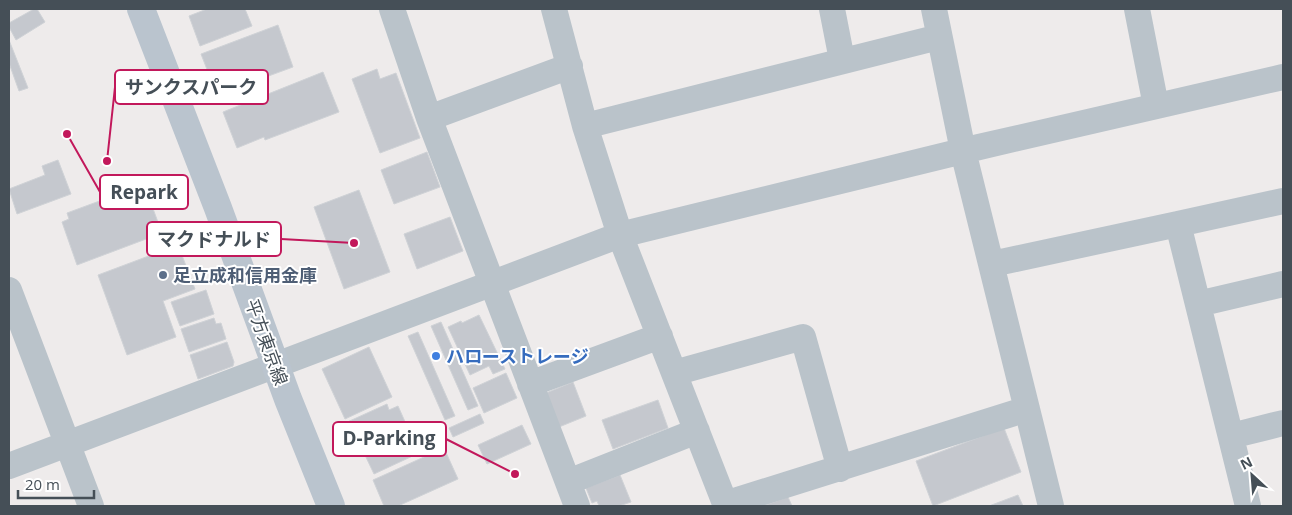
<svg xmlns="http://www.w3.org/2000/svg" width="1292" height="515" font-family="'Open Sans','Noto Sans JP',sans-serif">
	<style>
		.building { fill: #c5c8ce; stroke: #cfd2d6 }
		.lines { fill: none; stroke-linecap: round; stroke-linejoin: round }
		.street { stroke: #bac3ca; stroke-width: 26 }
		.secondary { stroke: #bac4ce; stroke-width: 28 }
		.service-dot { fill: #5c6f8a; stroke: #fff; stroke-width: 2 }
		.shop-dot { fill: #3f7fe0; stroke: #fff; stroke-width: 2 }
		.labels { text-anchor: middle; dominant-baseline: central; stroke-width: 4; stroke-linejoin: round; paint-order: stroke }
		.service-label { font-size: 18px; font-weight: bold; fill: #4e5e75; stroke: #fff; text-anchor: start }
		.street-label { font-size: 18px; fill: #454f57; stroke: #fff }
		.shop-label { font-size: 18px; font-weight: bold; fill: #366cbe; stroke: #fff; text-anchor: start }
		.leader { fill: none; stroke: #c2185b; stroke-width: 2 }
		.callout-dot { fill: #c2185b; stroke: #fff; stroke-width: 2 }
		.callout { fill: #fff; stroke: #c2185b; stroke-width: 2 }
		.callout-label { font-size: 19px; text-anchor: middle; font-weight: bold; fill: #454f57 }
	</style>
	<rect width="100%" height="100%" fill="#eeebeb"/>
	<path class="building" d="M34,9H37L45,22L16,40L9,27V23Z
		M207,9H245L252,26L200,46L189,16Z
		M278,25L293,67L217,95L201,54Z
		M9,40L28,88L19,91L9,63Z
		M377,69L380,79L396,73L420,138L380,153L352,79Z
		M323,72L339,112L265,140L264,137L237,148L223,112Z
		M427,152L440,187L394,204L381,170Z
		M58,160L71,194L17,214L9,189L45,175L42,166Z
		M151,182L159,203L152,206L162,233L77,265L62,222L69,219L67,213Z
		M359,190L390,272L344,289L314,207Z
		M450,217L463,251L417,269L404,234Z
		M178,245L195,289L163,301L176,337L127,355L98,275Z
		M206,290L214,314L180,326L171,302Z
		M479,315L505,369L493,374L489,366L470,375L448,327L461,321L462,323Z
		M214,318L216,324L221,323L226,339L189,352L181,329Z
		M441,322L478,406L468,410L431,326Z
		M418,332L455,416L445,420L408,336Z
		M227,342L234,362L233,366L198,379L190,355Z
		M369,347L392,397L345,419L322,369Z
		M506,373L517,398L484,413L473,388Z
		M573,382L586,416L559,427L546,393Z
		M658,400L668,428L613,449L602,420Z
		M387,404L389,410L398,406L419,453L374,474L364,453L357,456L343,424Z
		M480,414L484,423L453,437L449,428Z
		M522,425L531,444L487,464L478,445Z
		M1004,428L1021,472L933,506L916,461Z
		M444,448L458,479L398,506H384L373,480Z
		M620,475L631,502L619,506H599L597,501L592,503L586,488Z
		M1018,495L1023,506H989Z
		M788,497L792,506H763Z"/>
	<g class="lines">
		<path class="street" d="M392,9L429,118L577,506
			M554,9L585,126L620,235L726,506
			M832,9L842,60
			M934,9L963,151L1051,506
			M1137,9L1156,106
			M429,118L570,66
			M585,126L939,37
			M1178,224L1283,201
			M992,264L1178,224L1248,506
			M9,290L91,506
			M1198,304L1283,284
			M674,373L803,337L840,469
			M530,384L660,336
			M1231,436L1283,423
			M9,466L620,235L979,147L1283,77
			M568,482L697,431
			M725,504L1027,409"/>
		<path class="secondary" d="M141,9L218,208L288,399L331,506"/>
	</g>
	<circle class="service-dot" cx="163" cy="275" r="5"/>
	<circle class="shop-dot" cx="436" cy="356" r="5"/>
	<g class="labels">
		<g class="service-label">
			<text x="173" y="275">足立成和信用金庫</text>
		</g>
		<g class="street-label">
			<text transform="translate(267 342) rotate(70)">平方東京線</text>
		</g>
		<g class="shop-label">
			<text x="446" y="356">ハローストレージ</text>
		</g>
	</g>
	<path class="leader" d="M107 161L115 87M67 134L100 192M354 243L281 239M515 474L446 439"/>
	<g class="callout-dot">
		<circle cx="107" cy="161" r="5"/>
		<circle cx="67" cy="134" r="5"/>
		<circle cx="354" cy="243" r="5"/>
		<circle cx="515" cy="474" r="5"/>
	</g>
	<g class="callout">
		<rect x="115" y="70" width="153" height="34" rx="5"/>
		<rect x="100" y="175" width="88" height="34" rx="5"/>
		<rect x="147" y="222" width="134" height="34" rx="5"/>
		<rect x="333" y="422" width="113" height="34" rx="5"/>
	</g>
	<g class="callout-label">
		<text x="191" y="94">サンクスパーク</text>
		<text x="144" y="199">Repark</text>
		<text x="214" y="246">マクドナルド</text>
		<text x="389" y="445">D-Parking</text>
	</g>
	<rect width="1292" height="515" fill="none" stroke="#454f57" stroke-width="20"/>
	<g transform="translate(1252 475) rotate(334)" stroke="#ffffff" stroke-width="4" paint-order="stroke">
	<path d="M0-4L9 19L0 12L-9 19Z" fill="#454f57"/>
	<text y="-8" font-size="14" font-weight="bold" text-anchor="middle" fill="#454f57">N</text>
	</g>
	<path d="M18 490v8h76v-8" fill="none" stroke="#454f57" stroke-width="2.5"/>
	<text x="25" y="490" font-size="15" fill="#454f57" stroke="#ffffff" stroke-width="4" paint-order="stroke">20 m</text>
</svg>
